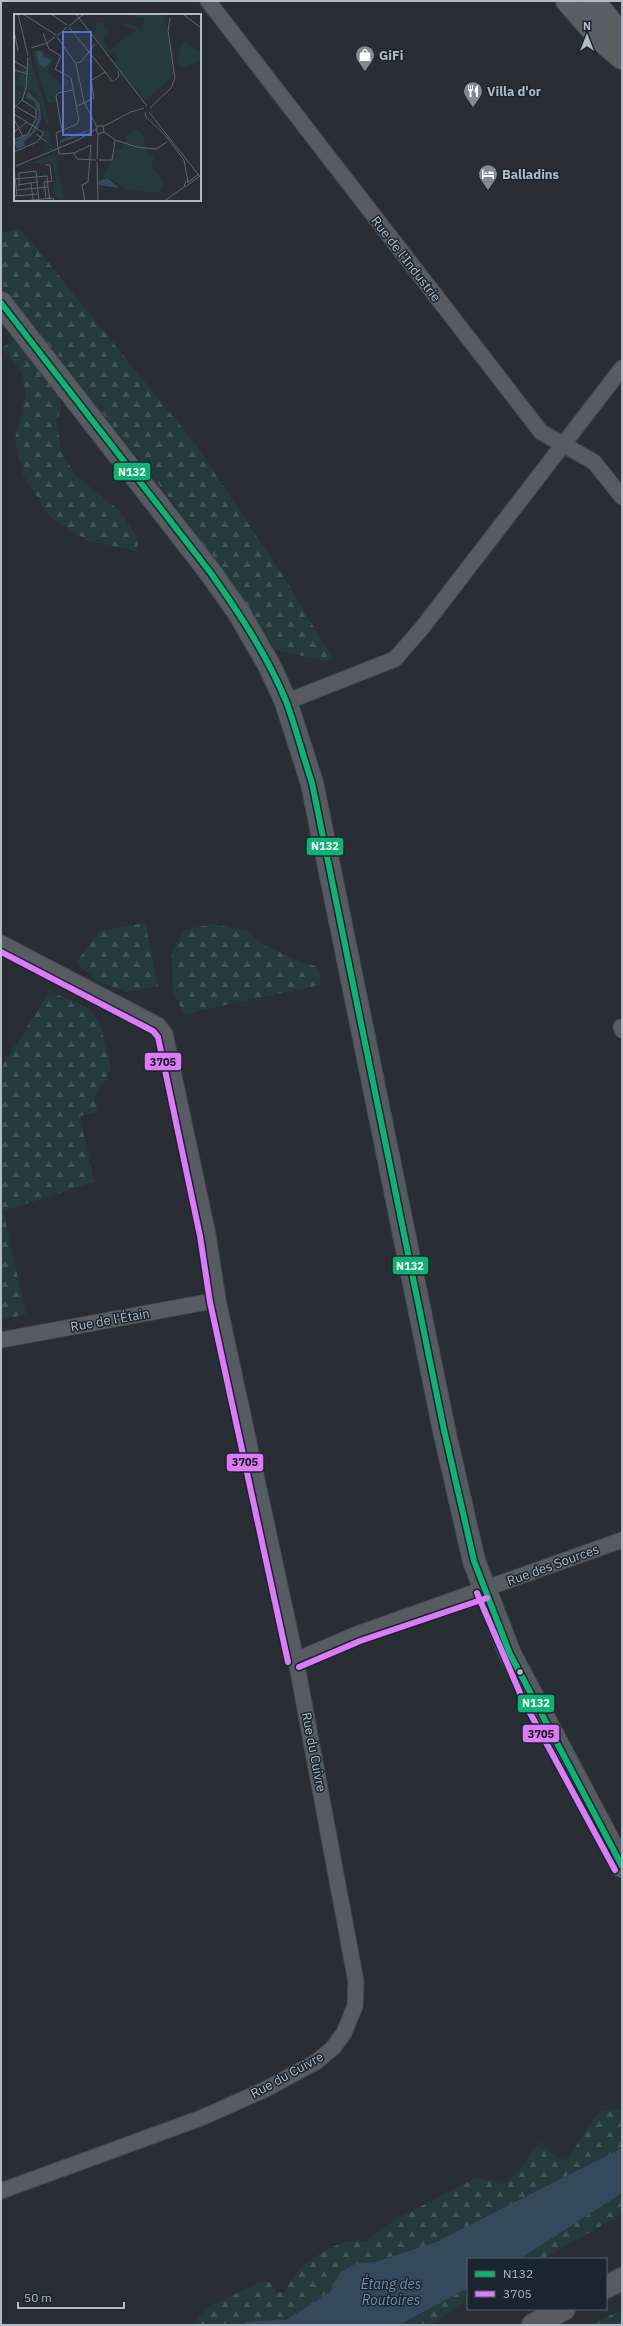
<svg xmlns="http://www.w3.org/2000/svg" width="623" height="2326" font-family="'IBM Plex Sans',sans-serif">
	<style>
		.forest { fill: url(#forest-firs) }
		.water { fill: #35495d }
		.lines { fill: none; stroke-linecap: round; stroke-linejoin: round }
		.street-casing { stroke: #464a4f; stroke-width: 17 }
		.secondary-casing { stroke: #464a4f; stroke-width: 24 }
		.primary-casing { stroke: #454b51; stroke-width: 24 }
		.street { stroke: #575c63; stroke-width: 15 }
		.secondary { stroke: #565b61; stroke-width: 22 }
		.primary { stroke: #5a5f64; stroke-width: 22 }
		.bus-1-casing { stroke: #1b252f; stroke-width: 9 }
		.bus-2-casing { stroke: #1b252f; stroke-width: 9 }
		.bus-1 { stroke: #0db370; stroke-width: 6 }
		.bus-2 { stroke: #dc7af9; stroke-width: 6 }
		.bus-dot { fill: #b1bbc6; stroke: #1b252f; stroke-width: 1.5 }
		.labels { text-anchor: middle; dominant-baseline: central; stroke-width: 3; stroke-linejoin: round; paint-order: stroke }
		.poi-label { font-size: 13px; font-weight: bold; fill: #b1bbc6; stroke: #1b252f; text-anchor: start }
		.street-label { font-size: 13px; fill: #b1bbc6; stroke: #1b252f }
		.water-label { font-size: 14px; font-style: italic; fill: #728faa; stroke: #1b252f }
		.inset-road { fill: none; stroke: #5f666e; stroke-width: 1 }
		.view { fill: #5174d2; fill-opacity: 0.15; stroke: #5174d2; stroke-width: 2 }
		.inset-edge { fill: none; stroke: #b1bbc6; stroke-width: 2 }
		.line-badge { stroke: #1b252f; stroke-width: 1.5 }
		.badge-label { font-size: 11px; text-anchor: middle; font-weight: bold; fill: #fff }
		.pale-badge-label { font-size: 11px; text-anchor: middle; font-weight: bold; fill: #111 }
	</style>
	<defs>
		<pattern id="forest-firs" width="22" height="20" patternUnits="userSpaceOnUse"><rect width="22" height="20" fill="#253a3b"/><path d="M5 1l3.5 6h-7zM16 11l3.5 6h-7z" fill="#425556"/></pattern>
	</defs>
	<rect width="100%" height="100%" fill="#282e34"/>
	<path class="forest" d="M21,229L196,445L283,576L333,659L325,661L276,650L178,509L1,284V233Z
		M18,337L60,393L61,406L57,422L61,452L76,476L119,510L136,536L138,544L136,551L87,540L50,517L23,475L15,439L26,393L21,371L2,348Z
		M145,923L158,986L126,992L98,981L76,963L99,931Z
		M212,924L247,931L264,945L301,962L316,966L321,976L319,985L184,1014L173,992L172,949L185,930Z
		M50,991L90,1009L101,1027L111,1068L104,1084L94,1098L100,1111L80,1116L94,1182L3,1211L26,1314L1,1320V1068Z
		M612,2109L622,2110V2148L436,2242L375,2262L356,2263L340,2272L330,2292L286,2320L258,2321L233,2325H194L197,2319L210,2306L260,2282H269L277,2292H285L291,2280L304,2264L326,2250L345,2241H365L396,2219L476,2178L506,2183L524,2165L532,2149L542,2142C549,2151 555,2160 568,2160L589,2124L601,2111Z
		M622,2193V2212L605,2224L546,2257L541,2259H520Z
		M468,2288V2303L462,2302C434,2326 436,2325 399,2325Z
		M622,2310V2325H589Z"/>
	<path class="water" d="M622,2148V2193L520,2259H468V2288L399,2325H233L258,2321L286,2320L330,2292L340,2272L356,2263L375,2262L436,2242Z"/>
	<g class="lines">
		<defs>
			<path id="street" d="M208,1L541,432L594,462L622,497
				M286,702L395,659L422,628L622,368
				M1,943L158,1025L165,1034L208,1235L218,1300L296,1660L356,1982L355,2006L344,2033L333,2048L316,2062L264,2090L201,2118L1,2191
				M621,1027L622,1030
				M1,1340L218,1300
				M296,1660L357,1634L622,1540"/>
			<path id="secondary" d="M1,303L210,572L239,613L269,665L286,702L312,783L444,1430L474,1561L510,1654L622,1866
				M606,2287L622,2279
				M533,2325L564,2309"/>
			<path id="primary" d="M567,1L602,41L622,58
				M594,1L622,36"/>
		</defs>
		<use href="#street" class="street-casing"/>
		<use href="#secondary" class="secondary-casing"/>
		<use href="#primary" class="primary-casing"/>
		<use href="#street" class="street"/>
		<use href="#secondary" class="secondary"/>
		<use href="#primary" class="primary"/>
		<defs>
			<path id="bus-1" d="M1,303L210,572C239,613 267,655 286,701C296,728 303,756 312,783L444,1430L474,1561L510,1654L622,1866"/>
			<path id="bus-2" d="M1,952L153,1031L158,1037L200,1236L210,1302L288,1662
				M477,1593L523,1700L615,1870
				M299,1667L360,1641L487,1598"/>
		</defs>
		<use href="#bus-1" class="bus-1-casing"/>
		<use href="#bus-2" class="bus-2-casing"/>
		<use href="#bus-1" class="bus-1"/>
		<use href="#bus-2" class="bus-2"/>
	</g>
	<defs>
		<symbol id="shop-pin" viewBox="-11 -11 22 30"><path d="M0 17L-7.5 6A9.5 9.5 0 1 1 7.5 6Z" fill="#818a93" stroke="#1b252f"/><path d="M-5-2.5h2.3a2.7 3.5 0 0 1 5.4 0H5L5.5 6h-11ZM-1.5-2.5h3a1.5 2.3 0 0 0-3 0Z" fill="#fff"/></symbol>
		<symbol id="restaurant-pin" viewBox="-11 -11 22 30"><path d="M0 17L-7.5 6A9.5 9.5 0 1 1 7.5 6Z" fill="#818a93" stroke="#1b252f"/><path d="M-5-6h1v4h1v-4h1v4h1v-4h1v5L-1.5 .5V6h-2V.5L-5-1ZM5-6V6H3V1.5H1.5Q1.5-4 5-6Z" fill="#fff"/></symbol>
		<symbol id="hotel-pin" viewBox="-11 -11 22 30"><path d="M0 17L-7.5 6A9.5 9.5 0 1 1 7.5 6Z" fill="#818a93" stroke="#1b252f"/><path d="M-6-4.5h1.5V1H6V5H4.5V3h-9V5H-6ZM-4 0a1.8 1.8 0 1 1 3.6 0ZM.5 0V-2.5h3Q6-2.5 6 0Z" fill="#fff"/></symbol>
	</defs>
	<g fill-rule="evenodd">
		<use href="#shop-pin" x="354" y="44" width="22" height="30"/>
		<use href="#restaurant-pin" x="462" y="80" width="22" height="30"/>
		<use href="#hotel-pin" x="477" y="163" width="22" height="30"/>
	</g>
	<circle class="bus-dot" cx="520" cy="1672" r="3.5"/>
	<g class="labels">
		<g class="poi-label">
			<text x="379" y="55">GiFi</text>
			<text x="487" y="91">Villa d'or</text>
			<text x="502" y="174">Balladins</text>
		</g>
		<g class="street-label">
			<text transform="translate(406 259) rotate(52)">Rue de l'Industrie</text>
			<text transform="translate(110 1320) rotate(-10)">Rue de l'Étain</text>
			<text transform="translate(553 1565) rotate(-20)">Rue des Sources</text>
			<text transform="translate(314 1752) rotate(79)">Rue du Cuivre</text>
			<text transform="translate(287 2075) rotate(-29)">Rue du Cuivre</text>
		</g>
		<g class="water-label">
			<text x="391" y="2284">Étang des<tspan x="391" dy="16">Routoires</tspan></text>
		</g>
	</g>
	<g transform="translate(14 14)">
		<rect width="187" height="187" fill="#282e34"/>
		<path d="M131,19L143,22L135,35L127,33Z" fill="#253a3b"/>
		<path d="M121,0H150L161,60L131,87L100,48L103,45L100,38L102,37L94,40L77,19L81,21L79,11L81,8L94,9L90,11V15L83,9L80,15L88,21L94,37L122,16L110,11V8L128,15L130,4H121ZM131,19L143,22L135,35L127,33ZM168,27L187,39V46L170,54L162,49ZM29,35L31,40L44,47L39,46L33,58L40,62L47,72L52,62L54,66V71L50,72L51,77L43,79L42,87L34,89L18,37ZM22,37L36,45L33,53L25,48ZM16,42L31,92L35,111L33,112L23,79L13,75L9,80L7,78L10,74L0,72V66L3,67L7,59L14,61L8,57L9,53H12ZM34,114L39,135L18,143L37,134L36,130L31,133L28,131L31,132L35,129L30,120L32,119L28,117H33ZM122,116L128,119L134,138L140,144L137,152L150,167L146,179L111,175L94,163L89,164L98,146L100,135H108L114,120ZM41,140L50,183L49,186L46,184L47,187L38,179L42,160L37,148L14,150Z" fill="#253a3b" fill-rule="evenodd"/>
		<path d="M83,8L95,16L94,23H89L82,18L81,10ZM0,75L10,79L0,93Z" fill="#253a3b"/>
		<path d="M22,37L28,38L30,43L38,46L31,54L25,50ZM14,77L26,90L27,105L21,118L10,128L11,132L3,135L0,128L18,118L25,101L20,87L12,83ZM79,114L66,122L45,129L47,126ZM93,164L104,173V174L84,171L85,167Z" fill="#35495d"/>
		<path class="inset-road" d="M4,0L14,42M9,0L42,21M37,0L53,11M62,0L133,92M169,0L187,14M55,12L70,0M55,13L99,68M29,19L35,35L47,42L41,55L57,64L65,106L63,110L42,119L45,140L60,139L77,131L74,168L68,171L71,187M1,21L4,37M43,22L53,13M43,23L62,50L70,88L83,113M17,34L33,29L41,23M0,47L14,55M62,49L67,48L81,30M0,56L14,60M78,66L91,58M100,67L105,62L104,57M63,92L80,84L77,64M3,93L22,104M0,94L8,86L12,75L14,43M136,94L157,74L161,64L154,17L156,4M131,98L132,103L152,122L170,146L174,168M135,98L187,164M0,100L30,119M0,105L9,123M89,112L90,118L84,120L82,116L84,112H90L117,98L130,94M48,116L42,82L44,79L59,76M0,118L13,108M90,118L101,126L123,133L142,135L153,128M22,120L33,128M0,126L14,120L22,105V95L8,86M0,138L23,128L30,119M60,139L63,145L82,146M83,145L84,120M85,146H98L101,127M83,148L84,187M31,151H36L37,161M2,152L64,126L82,115M0,154L3,182M0,165L33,162L34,173M17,169L19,186M173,169L185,160M4,171L23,168M5,173V159L22,157L25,187M171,173L186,162M3,176L34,173L36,187M0,182L25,180M32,184L30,168L38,167L37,161M9,187L39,184L40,187M150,187L170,173L172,167"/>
		<path class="view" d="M49,18H77V121H49Z"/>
		<rect width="187" height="187" class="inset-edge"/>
	</g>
	<g class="line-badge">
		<rect x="113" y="462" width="38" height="19" rx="4" fill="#0db370"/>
		<rect x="306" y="837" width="38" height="19" rx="4" fill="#0db370"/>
		<rect x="144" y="1052" width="38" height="19" rx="4" fill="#dc7af9"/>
		<rect x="392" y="1256" width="37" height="19" rx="4" fill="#0db370"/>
		<rect x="226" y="1453" width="38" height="19" rx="4" fill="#dc7af9"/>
		<rect x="517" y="1694" width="38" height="19" rx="4" fill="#0db370"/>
		<rect x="522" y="1724" width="38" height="19" rx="4" fill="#dc7af9"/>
	</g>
	<g class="badge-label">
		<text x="132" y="476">N132</text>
		<text x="325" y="850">N132</text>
		<text x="410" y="1270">N132</text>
		<text x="536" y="1707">N132</text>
	</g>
	<g class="pale-badge-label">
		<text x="163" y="1066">3705</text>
		<text x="245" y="1466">3705</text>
		<text x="541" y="1738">3705</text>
	</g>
	<rect width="623" height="2326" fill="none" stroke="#b1bbc6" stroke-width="4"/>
	<rect x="467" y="2258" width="140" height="52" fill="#1b252f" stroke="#57616b"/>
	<rect x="475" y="2271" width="20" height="6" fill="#0db370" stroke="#57616b"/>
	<text x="503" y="2278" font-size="12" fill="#b1bbc6">N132</text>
	<rect x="475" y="2291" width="20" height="6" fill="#dc7af9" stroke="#57616b"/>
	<text x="503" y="2298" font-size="12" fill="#b1bbc6">3705</text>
	<g transform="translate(587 36)" stroke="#1b252f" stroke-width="3" paint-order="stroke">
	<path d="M0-3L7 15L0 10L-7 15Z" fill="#b1bbc6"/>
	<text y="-6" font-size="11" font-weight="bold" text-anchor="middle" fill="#b1bbc6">N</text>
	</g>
	<path d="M18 2302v6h106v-6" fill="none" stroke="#b1bbc6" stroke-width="2"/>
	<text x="24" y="2302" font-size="12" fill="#b1bbc6" stroke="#1b252f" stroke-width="3" paint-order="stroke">50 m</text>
</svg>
